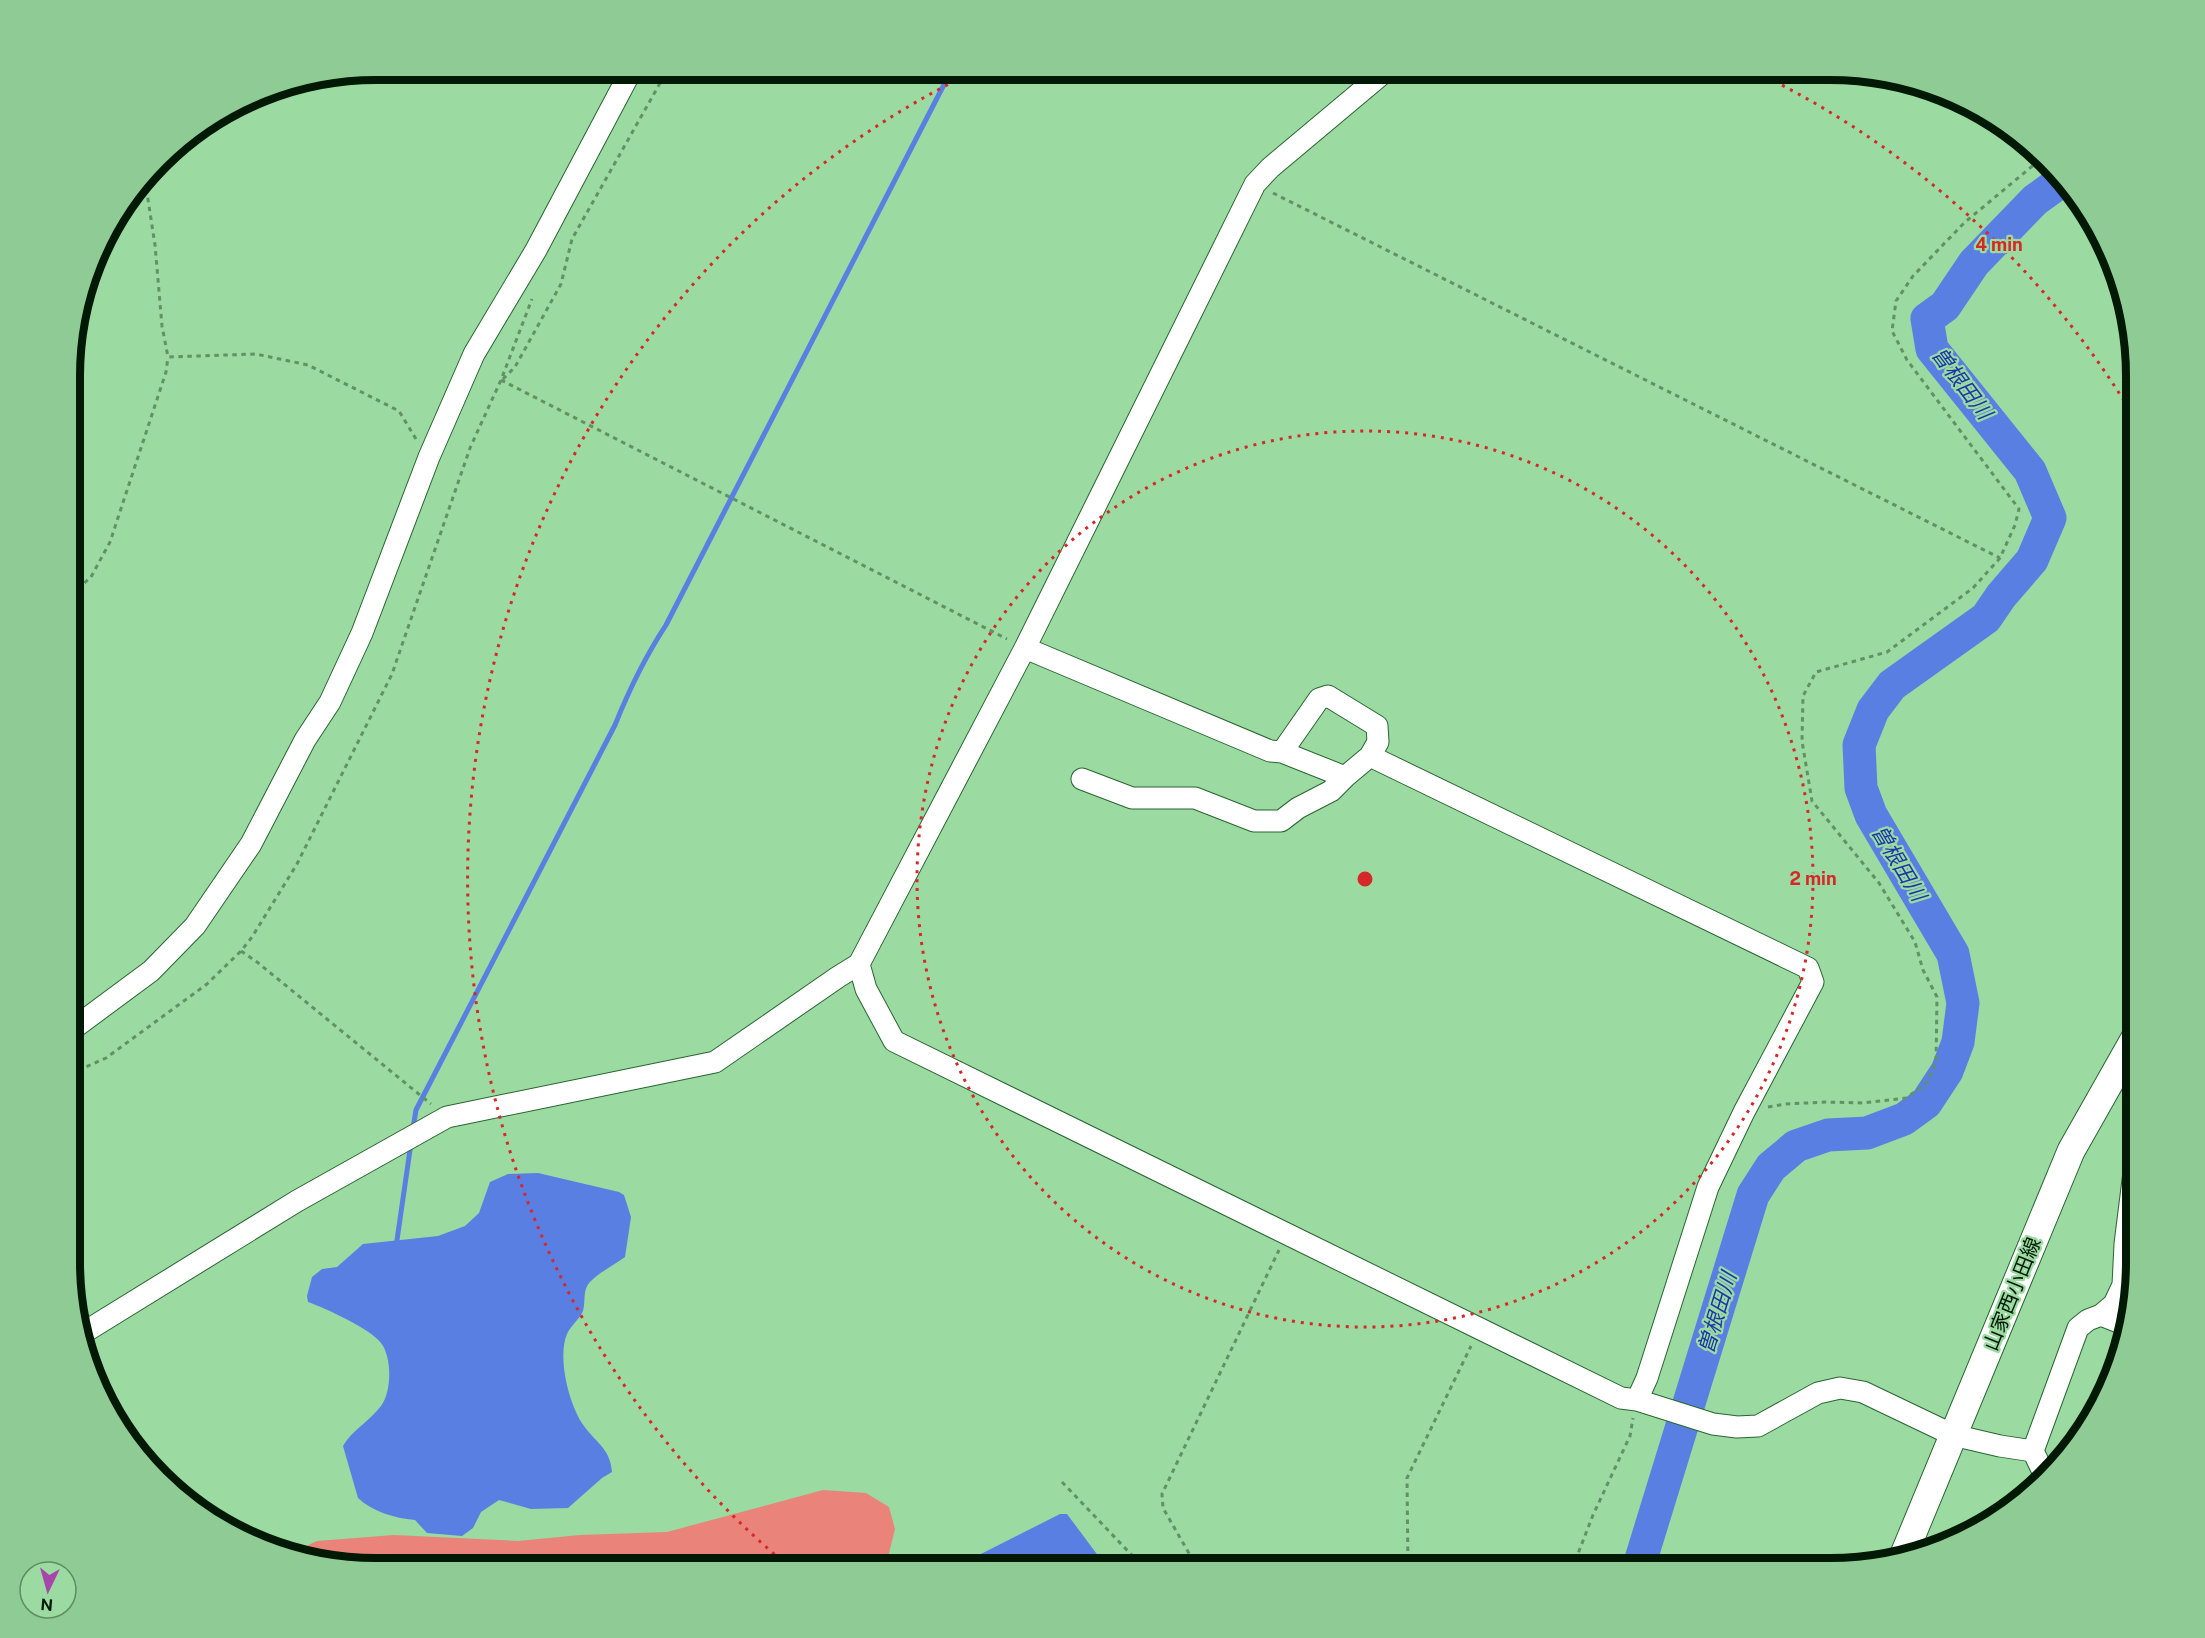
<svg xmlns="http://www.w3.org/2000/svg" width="2205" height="1638" font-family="'Public Sans','Noto Sans JP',sans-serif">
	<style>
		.green { fill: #ea8379 }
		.water { fill: #5a7fe3 }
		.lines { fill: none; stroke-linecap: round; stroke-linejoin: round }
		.stream { stroke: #5a7fe3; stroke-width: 5 }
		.river { stroke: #5a7fe3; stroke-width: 33 }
		.minor-casing { stroke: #296532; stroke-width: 23 }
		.major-casing { stroke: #296532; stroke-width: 29 }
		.path { stroke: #619165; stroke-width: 3; stroke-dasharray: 4.5 4.5; stroke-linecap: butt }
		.minor { stroke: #fff; stroke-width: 21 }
		.major { stroke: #fff; stroke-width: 27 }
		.ring { fill: none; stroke: #d62828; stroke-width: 3; stroke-dasharray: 3 6 }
		.labels { text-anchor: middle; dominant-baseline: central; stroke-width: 4.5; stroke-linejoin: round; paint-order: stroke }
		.street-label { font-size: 20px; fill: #021905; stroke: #9bdaa0 }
		.water-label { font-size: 21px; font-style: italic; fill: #1b36aa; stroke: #9bdaa0 }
		.rim { fill: none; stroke: #021905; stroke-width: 8 }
		.centre { fill: #d62828; stroke: #9bdaa0; stroke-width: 3 }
		.ring-label { font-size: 18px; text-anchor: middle; font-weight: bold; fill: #d62828; stroke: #9bdaa0; stroke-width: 4.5; stroke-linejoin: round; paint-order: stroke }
	</style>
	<rect width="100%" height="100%" fill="#9bdaa0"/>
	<path class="green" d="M823,1490L866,1493L889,1507L895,1529L888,1557L856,1569L356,1568L291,1553L317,1541L394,1535L518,1541L580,1535L667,1532Z"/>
	<path class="water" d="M538,1173L619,1192L624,1195L631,1217L625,1257C614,1265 600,1272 591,1281C582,1289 586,1301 583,1311C579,1320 571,1325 567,1334C557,1357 569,1406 584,1426C597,1444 610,1448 612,1472L602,1478L568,1508L531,1509L499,1500L481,1512L473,1528L462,1536L427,1533L415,1520C394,1518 373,1512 358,1498L343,1446C352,1430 370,1421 381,1406C392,1391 392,1357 381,1343C371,1329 325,1308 308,1302L307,1296L312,1277L322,1269L337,1267L363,1244L438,1236L465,1226L479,1213L490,1182L508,1174Z
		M1060,1514H1067L1108,1569H951Z"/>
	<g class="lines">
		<path class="stream" d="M413,1128L416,1110L615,725C629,690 645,657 666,625L952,69
			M396,1247L411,1143"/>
		<path class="river" d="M1638,1569L1753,1195L1771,1167L1796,1146L1828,1135L1867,1133L1904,1119L1926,1103L1947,1071L1958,1042L1963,1003L1953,954L1871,815L1861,788L1859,745L1873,710L1892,685L1986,618L2001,596L2032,560L2050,518L2030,471L1932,349L1927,319L1945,306L1974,263L2035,200L2060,182"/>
		<defs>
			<path id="minor" d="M1282,752L1345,777L1370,756
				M1082,779L1132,798H1195L1254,821H1281L1298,808L1331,791L1345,777
				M859,964L866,989L894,1041L1621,1398L1637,1400L1647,1378L1708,1187L1744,1112L1813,982L1808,968L1370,756L1378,742L1377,726L1328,696L1319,699L1282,752L1270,751L1025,648
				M70,1031L151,971L195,926L251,844L305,740L330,702L362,633L429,457L474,354L536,250L632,69
				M2101,1315L2126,1325
				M83,1333L297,1201L447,1117L715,1062L838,977L859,964L1025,648L1255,184L1270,168L1388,69
				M1637,1400L1713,1424L1737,1427L1758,1426L1818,1393L1840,1388L1863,1392L1953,1435L2000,1446L2033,1451
				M2045,1476L2033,1451L2078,1328L2088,1320L2101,1315L2114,1304L2123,1285L2125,1244L2135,1164"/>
			<path id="major" d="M1902,1559L2071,1151L2136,1036"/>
		</defs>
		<use href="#minor" class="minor-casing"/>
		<use href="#major" class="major-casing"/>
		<path class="path" d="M145,180L155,245L162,326L168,357L256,354L308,365L399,411L416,439
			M1273,193L2000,558
			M503,379L515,367L561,284L572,239L668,69
			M501,380L1007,639
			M71,595L91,577L110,542L166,372L168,357
			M241,951L257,962L431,1104
			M70,1074L106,1058L207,984L241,951L252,937L297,864L392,674L470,448L501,380L532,299
			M1768,1107L1786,1104L1826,1102L1863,1103L1906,1098L1926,1084L1936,1063L1937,997L1923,970L1915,942L1879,883L1812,801L1802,741L1803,696L1816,672L1887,652L1973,588L2000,558L2015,525L2019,509L1907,360L1892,331L1896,301L1913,276L1964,223L2042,158
			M1062,1482L1145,1569
			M1198,1569L1163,1508L1162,1494L1279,1250
			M1408,1569L1407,1478L1471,1346
			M1572,1569L1593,1515L1630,1436L1633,1418"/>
		<use href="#minor" class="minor"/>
		<use href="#major" class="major"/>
	</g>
	<g class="ring">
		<circle cx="1365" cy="879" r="448"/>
		<path d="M2113 1374A897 897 0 0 1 2010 1502M788 1566A897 897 0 0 1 979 69M1758 73A897 897 0 0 1 2134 417"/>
	</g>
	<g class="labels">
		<g class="street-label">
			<text transform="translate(2012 1294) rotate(-68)">山家西小田線</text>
		</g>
		<g class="water-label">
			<text transform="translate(1962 383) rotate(53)">曽根田川</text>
			<text transform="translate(1899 863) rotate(59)">曽根田川</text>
			<text transform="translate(1717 1313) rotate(-73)">曽根田川</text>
		</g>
	</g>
	<path d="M0 0H2205V1638H0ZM376 80H1830A296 296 0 0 1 2126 376V1262A296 296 0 0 1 1830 1558H376A296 296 0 0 1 80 1262V376A296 296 0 0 1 376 80Z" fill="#8fcb94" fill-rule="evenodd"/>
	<path class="rim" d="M376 80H1830A296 296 0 0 1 2126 376V1262A296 296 0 0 1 1830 1558H376A296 296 0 0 1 80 1262V376A296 296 0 0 1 376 80Z"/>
	<circle cx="1365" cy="879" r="9" class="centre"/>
	<g class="ring-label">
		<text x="1999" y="251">4 min</text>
		<text x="1813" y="885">2 min</text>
	</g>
	<g transform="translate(48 1590) rotate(185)"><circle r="28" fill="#9bdaa0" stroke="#5e8d62" stroke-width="1.5"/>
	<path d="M0-4.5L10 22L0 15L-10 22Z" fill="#a845ab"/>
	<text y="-9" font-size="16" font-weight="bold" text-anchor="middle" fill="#021905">N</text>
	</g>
</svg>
